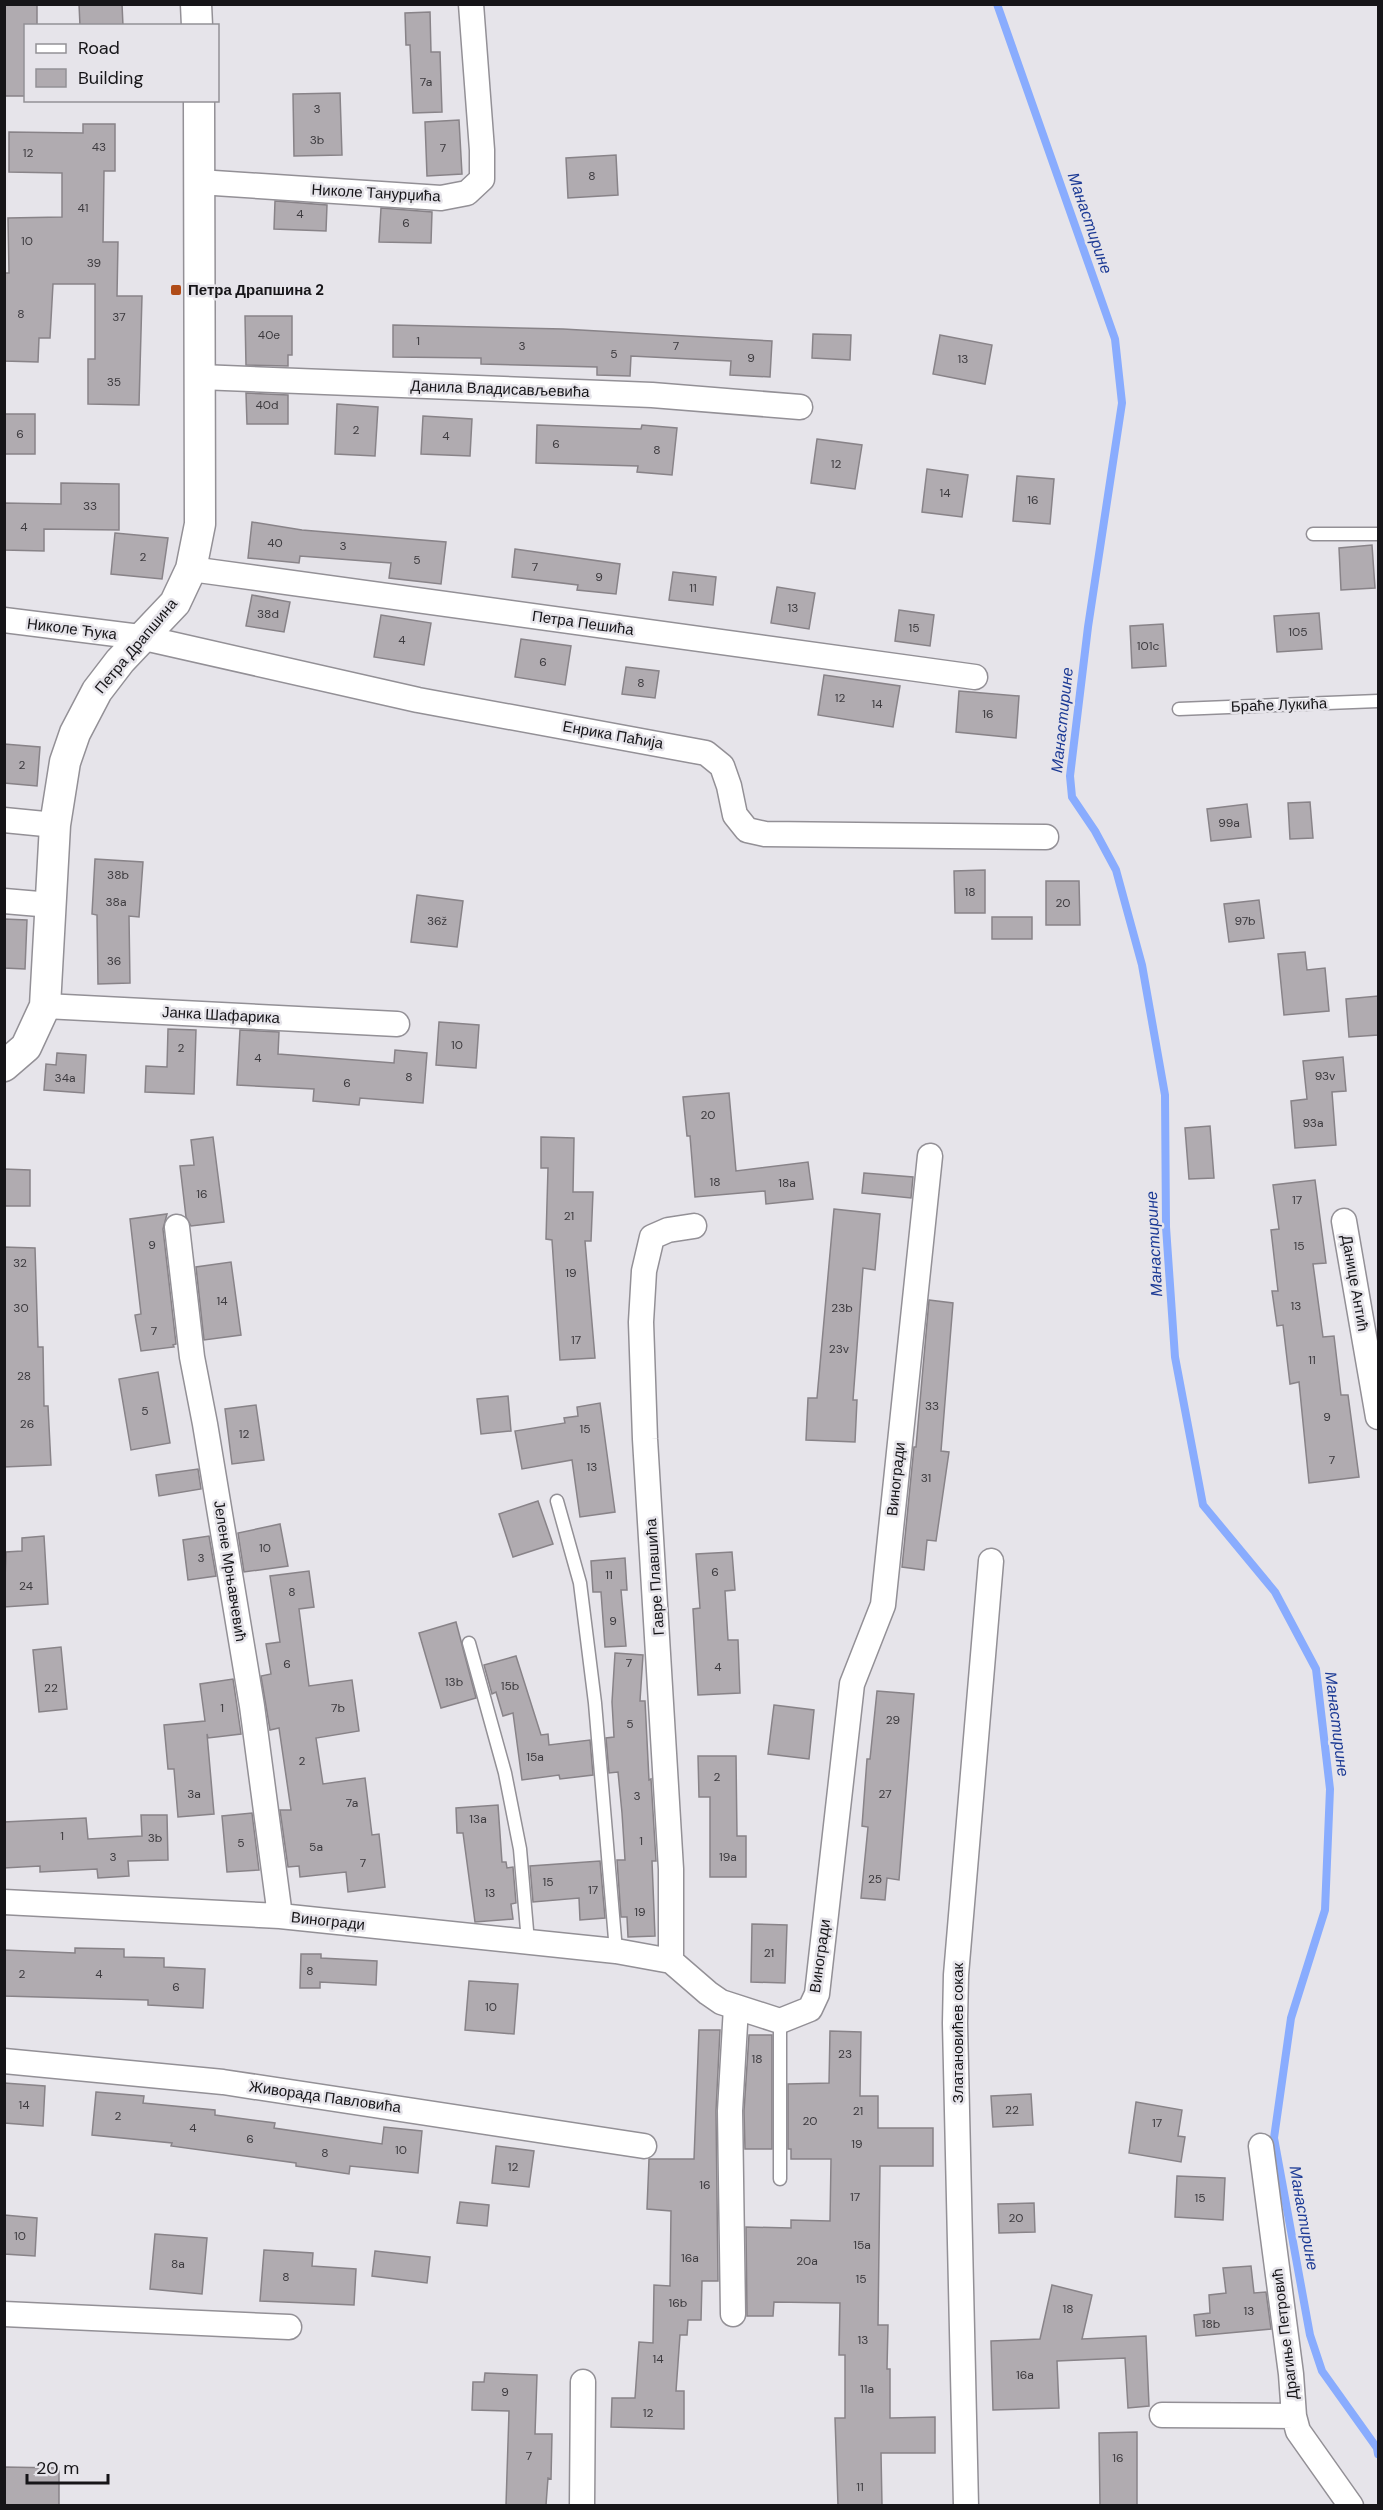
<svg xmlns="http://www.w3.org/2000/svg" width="1383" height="2510" font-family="'DM Sans',sans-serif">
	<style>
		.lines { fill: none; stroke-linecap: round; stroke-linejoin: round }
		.stream { stroke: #89acfe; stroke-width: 8 }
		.building { fill: #b0abb0; stroke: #888388; stroke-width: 1.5 }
		.service-casing { stroke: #939096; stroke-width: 15 }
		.minor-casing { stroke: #939096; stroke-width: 27 }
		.tertiary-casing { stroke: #939096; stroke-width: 33 }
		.service { stroke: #fff; stroke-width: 12 }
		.minor { stroke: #fff; stroke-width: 24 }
		.tertiary { stroke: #fff; stroke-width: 30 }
		.poi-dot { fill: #b04c18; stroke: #e6e4ea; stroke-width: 2 }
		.labels { text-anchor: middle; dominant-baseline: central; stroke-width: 5; stroke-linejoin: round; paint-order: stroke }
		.number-label { font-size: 12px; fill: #3c3a3e }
		.street-label { font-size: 15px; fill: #161518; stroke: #e6e4ea }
		.poi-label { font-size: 15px; font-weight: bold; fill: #161518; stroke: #e6e4ea; text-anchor: start }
		.water-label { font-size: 16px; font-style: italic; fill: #1c3a95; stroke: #e6e4ea }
	</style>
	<rect width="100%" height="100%" fill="#e6e4ea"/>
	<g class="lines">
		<path class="stream" d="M997,4L1115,339L1122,403L1088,627L1070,776L1072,797L1095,831L1116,870L1142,965L1165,1095L1166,1227L1175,1357L1203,1505L1275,1592L1316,1669L1330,1789L1325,1910L1291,2018L1274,2138L1310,2335L1322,2371L1377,2448L1378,2454"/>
	</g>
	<path class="building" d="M4,4H37V26H26V96H4Z
		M79,4H122L123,26H80Z
		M430,12L431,52H440L442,112L413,113L410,45H406L405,13Z
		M340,93L342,155L294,156L293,94Z
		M459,120L462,174L427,176L425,122Z
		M83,124H115V171H104L103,242H118L117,296H142L139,405L88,404V359H95V284H53L50,338H39L38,362L4,361V273H9L8,218L62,217V173L9,172V132L83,133Z
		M616,155L618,195L568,198L566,158Z
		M275,201L327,205L326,231L274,229Z
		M381,208L432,212L431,243L379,242Z
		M245,316H292V355H288V366L246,365Z
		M393,325L563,329L772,341L770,377L730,375L731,361L631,356L630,376L597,375V367L481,364V358L393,357Z
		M813,334L851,335L850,360L812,358Z
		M940,335L992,345L985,384L933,374Z
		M246,393L288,395V424H247Z
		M337,404L378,407L375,456L335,454Z
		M4,414H35V454H4Z
		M423,416L472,419L470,456L421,454Z
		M537,425L641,429L642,425L677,428L672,475L637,472L638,466L536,463Z
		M817,439L862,445L855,489L811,483Z
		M927,469L968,475L962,517L922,512Z
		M1017,476L1054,479L1050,524L1013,521Z
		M61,483L119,484V530L44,529V551L4,550V503L61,504Z
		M252,522L302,530L446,542L441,584L389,578L391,563L300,556L299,563L248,558Z
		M115,533L168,538L162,579L111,574Z
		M1372,545L1375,588L1341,590L1339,548Z
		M515,549L620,564L616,594L577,590L578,585L512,577Z
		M673,572L716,577L713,605L669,600Z
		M777,587L815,593L809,629L771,623Z
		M252,595L290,602L284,632L246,626Z
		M899,610L934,615L930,646L895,641Z
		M1319,613L1322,649L1277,652L1274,616Z
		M381,615L431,623L424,665L374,657Z
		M1163,624L1166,666L1132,668L1130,626Z
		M521,639L571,646L565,685L515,677Z
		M626,667L659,671L655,698L622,694Z
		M824,675L900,686L893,727L818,715Z
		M959,691L1019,696L1016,738L956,732Z
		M4,744L40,747L37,786L4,783Z
		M1310,802L1313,838L1290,839L1288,803Z
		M1247,804L1251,837L1211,841L1207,809Z
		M95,859L143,862L139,917L129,916L130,983L98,984L97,915L92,914Z
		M985,870V913H955L954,871Z
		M1046,881H1079L1080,925H1046Z
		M417,895L463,901L457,947L411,942Z
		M1259,900L1264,938L1229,942L1224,904Z
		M992,917H1032V939H992Z
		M4,919L27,920L25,969L4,968Z
		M1305,952L1307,970L1325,968L1329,1011L1284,1015L1278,954Z
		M1378,996V1035L1349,1037L1346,999Z
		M439,1022L479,1025L476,1068L436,1065Z
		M168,1029L196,1030L194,1094L145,1092L146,1066L167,1067Z
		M240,1030L279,1032L278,1054L394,1063L395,1050L427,1053L423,1103L360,1098L359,1105L313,1101L314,1089L237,1085Z
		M57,1053L86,1055L84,1093L44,1090L46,1064L56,1065Z
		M1343,1057L1346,1091L1332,1092L1336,1145L1295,1148L1291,1101L1307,1099L1303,1061Z
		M729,1093L736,1171L808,1162L813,1199L766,1204L765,1191L695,1197L690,1136H687L683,1097Z
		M1210,1126L1214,1178L1189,1179L1185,1128Z
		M213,1137L224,1222L191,1226L186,1217L180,1166L194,1165L191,1140Z
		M541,1137L574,1138L573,1192H593L591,1241H585L595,1358L560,1360L552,1240L546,1239L548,1168H541Z
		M4,1169L30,1170V1206H4Z
		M864,1173L913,1177L911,1198L862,1193Z
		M1315,1180L1326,1263L1313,1264L1323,1337L1334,1336L1341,1395H1348L1359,1477L1309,1483L1299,1382L1290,1384L1283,1325L1277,1326L1272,1291H1278L1271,1230L1279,1229L1273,1185Z
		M834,1209L880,1214L875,1270L863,1268L853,1400H857L855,1442L806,1440L808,1398H817Z
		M167,1214L163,1229L176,1344L173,1345L174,1347L141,1351L135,1315L141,1314L130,1219Z
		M4,1247L35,1248L38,1347H43L44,1406H48L51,1465L4,1467Z
		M231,1262L241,1335L204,1340L196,1267Z
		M929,1300L953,1303L941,1451L949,1452L936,1541L927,1540L924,1570L902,1567L914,1447H916Z
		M158,1372L170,1443L131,1450L119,1379Z
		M508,1396L511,1431L481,1434L477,1399Z
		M600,1403L615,1512L580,1517L572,1460L522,1469L515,1431L565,1423L564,1418L578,1416L577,1407Z
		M256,1405L264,1460L232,1464L225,1409Z
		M198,1469L201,1489L159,1496L156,1475Z
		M538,1501L553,1544L513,1557L499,1514Z
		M280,1524L288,1566L244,1572L238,1533Z
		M44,1536L48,1604L4,1607L6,1552L22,1551V1538Z
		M209,1536L216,1576L188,1580L183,1540Z
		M732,1552L735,1590L725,1591L728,1640H738L740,1693L698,1695L693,1609L700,1608L696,1554Z
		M625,1558L627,1590H621L626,1646L605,1647L601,1592H593L591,1561Z
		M309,1571L314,1607L299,1609L309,1686L352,1680L359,1731L316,1738L323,1784L365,1778L372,1835L379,1834L385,1887L348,1892L346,1872L300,1877L299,1866L288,1867L280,1810H291L279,1728L270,1730L261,1676L271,1674L266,1644L280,1642L270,1576Z
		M456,1622L476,1698L441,1708L419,1633Z
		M61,1647L67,1709L39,1712L33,1650Z
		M615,1653L643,1655L640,1701H645L649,1780L651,1779L656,1861H652L655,1936L628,1937L627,1917H621L617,1860H625L622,1813L618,1772L609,1773L606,1738L614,1737L612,1702Z
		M516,1656L541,1735L548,1734L549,1745L590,1740L593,1775L560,1779L559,1775L522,1780L513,1713L503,1716L496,1692L492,1694L484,1665Z
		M233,1679L241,1734L208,1738L207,1734L214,1814L178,1817L174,1769H168L164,1725L205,1721L200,1684Z
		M877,1691L914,1694L899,1880L887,1878L885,1900L861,1898L868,1827L862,1826L867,1759H870Z
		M774,1705L814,1710L809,1759L768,1754Z
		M698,1756H736L737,1836H746V1877H710V1797H699Z
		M498,1805L502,1862H506L507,1868L513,1867L516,1903L511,1904L513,1919L475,1922L463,1833H457L456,1808Z
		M252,1813L259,1870L227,1872L222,1816Z
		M141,1815H167L168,1860L128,1861L129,1876L98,1878L97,1869L40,1872V1866L4,1868V1822L86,1818L88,1839L142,1836Z
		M600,1861L605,1918L580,1920L579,1898L533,1902L530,1866Z
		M752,1924L787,1925L785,1983L751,1982Z
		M75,1948L124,1949V1957L164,1958V1967L205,1969L203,2008L148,2005V2000L4,1996V1950L75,1953Z
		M301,1954H321V1958L377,1961L376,1985L320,1982V1988H300Z
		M469,1981L518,1984L514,2034L465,2030Z
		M699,2030H720L716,2111L718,2281H702L701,2320H688L687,2335H680L676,2391H684V2429L611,2427L612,2398H635L639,2342L653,2343L654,2285L670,2286L671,2211L647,2209L649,2159H694Z
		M830,2031L861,2032L860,2096H878V2128H933V2166H880L878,2325H888L887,2369H890V2418L935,2417V2453H881L882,2505H838L835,2418H845V2355H839L840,2303L774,2302L773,2316H747L746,2227L791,2228V2220L830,2221L831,2159H791V2149H788V2084L829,2083Z
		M749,2035H772V2149H745L744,2111Z
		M4,2083L45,2086L43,2126L4,2123Z
		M96,2092L144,2096L143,2103L215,2110V2115L275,2123L274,2128L382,2144L384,2127L422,2131L418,2173L350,2166L349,2174L296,2166V2163L171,2146L172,2143L92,2135Z
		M1031,2094L1033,2125L993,2127L991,2096Z
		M1136,2102L1182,2110L1178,2136L1185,2137L1181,2162L1129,2153Z
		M496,2146L534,2151L529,2187L492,2183Z
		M1177,2176L1225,2178L1223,2220L1175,2217Z
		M460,2202L489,2205L487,2226L457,2223Z
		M1034,2203L1035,2232L999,2233L998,2204Z
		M4,2215L37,2218L35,2256L4,2254Z
		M155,2234L207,2238L202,2294L150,2289Z
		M264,2250L313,2253L312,2266L356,2269L354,2305L260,2301Z
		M375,2251L430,2257L427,2283L372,2276Z
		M1251,2266L1254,2293L1266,2292L1271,2329L1196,2336L1194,2315L1210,2313L1209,2295L1226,2293L1223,2268Z
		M1052,2285L1092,2295L1082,2339L1146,2336L1149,2406L1128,2408L1125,2358L1057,2361L1059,2408L993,2410L991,2341L1040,2339Z
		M485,2373L537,2375L535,2434H552L551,2479L548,2478L546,2505H506L509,2411L472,2410L473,2382H484Z
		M1137,2432V2505H1100L1099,2433Z
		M4,2467L59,2468V2505H4Z"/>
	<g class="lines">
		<defs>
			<path id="service" d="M1313,534H1378
				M1179,709L1378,701
				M557,1501L580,1583L595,1703L616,1951
				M469,1643L505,1773L520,1849L528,1942
				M780,2179V2021"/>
			<path id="minor" d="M199,182L441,198L467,193L482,179V150L471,4
				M200,377L652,395L800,407
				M191,569L975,677
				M4,620L140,637L418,700L706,753L722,766L729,786L735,815L747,830L765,834L1046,837
				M4,820L55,825
				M4,901L51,905
				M45,1006L397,1024
				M1344,1221L1378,1417
				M177,1227L192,1357L205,1424L252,1706L280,1916
				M4,1902L280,1916L616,1951L671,1961L708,1993L721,2002L780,2021L810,2009L817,1994L852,1684L883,1605L930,1156
				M671,1961V1869L645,1439L641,1322L644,1271L652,1237L668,1230L694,1226
				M4,2061L223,2082L644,2146
				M1261,2146L1291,2374L1294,2416L1298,2431L1351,2506
				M4,2314L289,2327
				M733,2314L730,2111L736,2007
				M1162,2415L1294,2416
				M582,2506L583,2382
				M966,2506L955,2023L956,1975L991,1561"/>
			<path id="tertiary" d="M196,4L197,26
				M4,1066L26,1047L45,1006L55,825L65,762L75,733L97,691L120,661L175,603L191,569L200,524L199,100"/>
		</defs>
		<use href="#service" class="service-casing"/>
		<use href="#minor" class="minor-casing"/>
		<use href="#tertiary" class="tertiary-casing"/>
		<use href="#service" class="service"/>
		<use href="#minor" class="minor"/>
		<use href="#tertiary" class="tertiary"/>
	</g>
	<rect class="poi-dot" x="170" y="284" width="12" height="12" rx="3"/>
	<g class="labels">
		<g class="number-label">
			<text x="426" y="82">7a</text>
			<text x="317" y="109">3</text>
			<text x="317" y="140">3b</text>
			<text x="99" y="147">43</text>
			<text x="443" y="148">7</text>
			<text x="28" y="153">12</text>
			<text x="592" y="176">8</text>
			<text x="83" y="208">41</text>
			<text x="300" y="214">4</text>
			<text x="406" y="223">6</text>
			<text x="27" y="241">10</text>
			<text x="94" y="263">39</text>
			<text x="21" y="314">8</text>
			<text x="119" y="317">37</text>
			<text x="269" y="335">40e</text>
			<text x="418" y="341">1</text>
			<text x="522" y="346">3</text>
			<text x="676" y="346">7</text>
			<text x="614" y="354">5</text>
			<text x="751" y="358">9</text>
			<text x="963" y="359">13</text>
			<text x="114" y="382">35</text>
			<text x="267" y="405">40d</text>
			<text x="356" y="430">2</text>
			<text x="20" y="434">6</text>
			<text x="446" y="436">4</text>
			<text x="556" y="444">6</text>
			<text x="657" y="450">8</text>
			<text x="836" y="464">12</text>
			<text x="945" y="493">14</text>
			<text x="1033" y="500">16</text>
			<text x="90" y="506">33</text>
			<text x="24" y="527">4</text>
			<text x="275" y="543">40</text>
			<text x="343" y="546">3</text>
			<text x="143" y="557">2</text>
			<text x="417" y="560">5</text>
			<text x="535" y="567">7</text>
			<text x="599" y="577">9</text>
			<text x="693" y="588">11</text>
			<text x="793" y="608">13</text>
			<text x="268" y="614">38d</text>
			<text x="914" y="628">15</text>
			<text x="1298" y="632">105</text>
			<text x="402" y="640">4</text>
			<text x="1148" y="646">101c</text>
			<text x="543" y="662">6</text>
			<text x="641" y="683">8</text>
			<text x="840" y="698">12</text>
			<text x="877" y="704">14</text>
			<text x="988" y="714">16</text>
			<text x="22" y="765">2</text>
			<text x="1229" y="823">99a</text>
			<text x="118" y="875">38b</text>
			<text x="970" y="892">18</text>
			<text x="116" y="902">38a</text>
			<text x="1063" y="903">20</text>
			<text x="437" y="921">36ž</text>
			<text x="1245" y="921">97b</text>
			<text x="114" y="961">36</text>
			<text x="457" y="1045">10</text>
			<text x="181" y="1048">2</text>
			<text x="258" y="1058">4</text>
			<text x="1325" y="1076">93v</text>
			<text x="409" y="1077">8</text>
			<text x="65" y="1078">34a</text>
			<text x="347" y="1083">6</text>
			<text x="708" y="1115">20</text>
			<text x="1313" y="1123">93a</text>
			<text x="715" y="1182">18</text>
			<text x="787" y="1183">18a</text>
			<text x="202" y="1194">16</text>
			<text x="1297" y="1200">17</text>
			<text x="569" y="1216">21</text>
			<text x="152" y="1245">9</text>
			<text x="1299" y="1246">15</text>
			<text x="20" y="1263">32</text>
			<text x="571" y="1273">19</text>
			<text x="222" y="1301">14</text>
			<text x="1296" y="1306">13</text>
			<text x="21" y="1308">30</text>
			<text x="842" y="1308">23b</text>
			<text x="154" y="1331">7</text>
			<text x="576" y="1340">17</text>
			<text x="839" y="1349">23v</text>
			<text x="1312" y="1360">11</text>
			<text x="24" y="1376">28</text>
			<text x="932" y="1406">33</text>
			<text x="145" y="1411">5</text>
			<text x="1327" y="1417">9</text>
			<text x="27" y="1424">26</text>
			<text x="585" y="1429">15</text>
			<text x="244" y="1434">12</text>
			<text x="1332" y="1460">7</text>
			<text x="592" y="1467">13</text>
			<text x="926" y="1478">31</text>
			<text x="265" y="1548">10</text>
			<text x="201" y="1558">3</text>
			<text x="715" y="1572">6</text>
			<text x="609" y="1575">11</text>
			<text x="26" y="1586">24</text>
			<text x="292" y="1592">8</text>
			<text x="613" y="1621">9</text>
			<text x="629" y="1663">7</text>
			<text x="287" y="1664">6</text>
			<text x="718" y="1667">4</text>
			<text x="454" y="1682">13b</text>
			<text x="510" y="1686">15b</text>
			<text x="51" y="1688">22</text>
			<text x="222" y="1708">1</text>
			<text x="338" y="1708">7b</text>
			<text x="893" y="1720">29</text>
			<text x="630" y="1724">5</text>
			<text x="535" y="1757">15a</text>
			<text x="302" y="1761">2</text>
			<text x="717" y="1777">2</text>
			<text x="194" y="1794">3a</text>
			<text x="885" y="1794">27</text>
			<text x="637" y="1796">3</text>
			<text x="352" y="1803">7a</text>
			<text x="478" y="1819">13a</text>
			<text x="62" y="1836">1</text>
			<text x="155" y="1838">3b</text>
			<text x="641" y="1841">1</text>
			<text x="241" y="1843">5</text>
			<text x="316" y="1847">5a</text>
			<text x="113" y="1857">3</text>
			<text x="728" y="1857">19a</text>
			<text x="363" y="1863">7</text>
			<text x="875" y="1879">25</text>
			<text x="548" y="1882">15</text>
			<text x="593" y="1890">17</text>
			<text x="490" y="1893">13</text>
			<text x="640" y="1912">19</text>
			<text x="769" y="1953">21</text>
			<text x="310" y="1971">8</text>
			<text x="22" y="1974">2</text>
			<text x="99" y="1974">4</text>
			<text x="176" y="1987">6</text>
			<text x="491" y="2007">10</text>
			<text x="845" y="2054">23</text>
			<text x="757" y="2059">18</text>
			<text x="24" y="2105">14</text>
			<text x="1012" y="2110">22</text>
			<text x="858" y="2111">21</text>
			<text x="118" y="2116">2</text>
			<text x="810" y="2121">20</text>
			<text x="1157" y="2123">17</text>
			<text x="193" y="2128">4</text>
			<text x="250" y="2139">6</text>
			<text x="857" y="2144">19</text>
			<text x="401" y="2150">10</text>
			<text x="325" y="2153">8</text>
			<text x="513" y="2167">12</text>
			<text x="705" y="2185">16</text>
			<text x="855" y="2197">17</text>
			<text x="1200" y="2198">15</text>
			<text x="1016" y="2218">20</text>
			<text x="20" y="2236">10</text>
			<text x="862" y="2245">15a</text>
			<text x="690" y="2258">16a</text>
			<text x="807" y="2261">20a</text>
			<text x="178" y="2264">8a</text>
			<text x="286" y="2277">8</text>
			<text x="861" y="2279">15</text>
			<text x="678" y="2303">16b</text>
			<text x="1068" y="2309">18</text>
			<text x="1249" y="2311">13</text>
			<text x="1211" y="2324">18b</text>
			<text x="863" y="2340">13</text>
			<text x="658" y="2359">14</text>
			<text x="1025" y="2375">16a</text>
			<text x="867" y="2389">11a</text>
			<text x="505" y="2392">9</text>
			<text x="648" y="2413">12</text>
			<text x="529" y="2456">7</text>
			<text x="1118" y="2458">16</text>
			<text x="860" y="2487">11</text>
		</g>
		<g class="street-label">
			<text transform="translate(376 193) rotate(3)">Николе Танурџића</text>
			<text transform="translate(500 389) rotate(2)">Данила Владисављевића</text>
			<text transform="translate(583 623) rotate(8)">Петра Пешића</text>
			<text transform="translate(72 629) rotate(7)">Николе Ћука</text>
			<text transform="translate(136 646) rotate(-50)">Петра Драпшина</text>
			<text transform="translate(1279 705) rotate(-2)">Браће Лукића</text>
			<text transform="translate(613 735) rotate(10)">Енрика Паћија</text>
			<text transform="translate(221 1015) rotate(3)">Јанка Шафарика</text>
			<text transform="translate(1355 1283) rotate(80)">Данице Антић</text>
			<text transform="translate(896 1479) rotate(-84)">Виногради</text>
			<text transform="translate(230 1571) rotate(81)">Јелене Мрњавчевић</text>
			<text transform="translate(655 1577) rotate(-94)">Гавре Плавшића</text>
			<text transform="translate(328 1921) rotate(6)">Виногради</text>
			<text transform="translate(820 1956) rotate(-82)">Виногради</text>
			<text transform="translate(958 2033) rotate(-90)">Златановићев сокак</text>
			<text transform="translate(325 2097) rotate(8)">Живорада Павловића</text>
			<text transform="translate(1285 2334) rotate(-97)">Драгиње Петровић</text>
		</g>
		<g class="poi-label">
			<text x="188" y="290">Петра Драпшина 2</text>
		</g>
		<g class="water-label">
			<text transform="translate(1090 223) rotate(71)">Манастирине</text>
			<text transform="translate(1062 720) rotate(-84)">Манастирине</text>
			<text transform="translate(1154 1244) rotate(-93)">Манастирине</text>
			<text transform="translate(1337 1724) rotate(83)">Манастирине</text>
			<text transform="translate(1304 2218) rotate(80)">Манастирине</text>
		</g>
	</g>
	<rect width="1383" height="2510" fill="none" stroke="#161518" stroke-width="12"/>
	<rect x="24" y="24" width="195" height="78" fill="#e6e4ea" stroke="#939196" stroke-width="1.5"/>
	<rect x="36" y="44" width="30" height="9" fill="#ffffff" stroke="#939196" stroke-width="1.5"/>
	<text x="78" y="54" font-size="18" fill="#161518">Road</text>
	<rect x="36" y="69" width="30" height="18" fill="#b0abb0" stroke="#939196" stroke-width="1.5"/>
	<text x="78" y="84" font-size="18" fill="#161518">Building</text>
	<path d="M27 2474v9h81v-9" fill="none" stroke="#161518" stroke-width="3"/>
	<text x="36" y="2474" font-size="18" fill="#161518" stroke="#e6e4ea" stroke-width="4.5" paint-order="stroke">20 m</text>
</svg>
